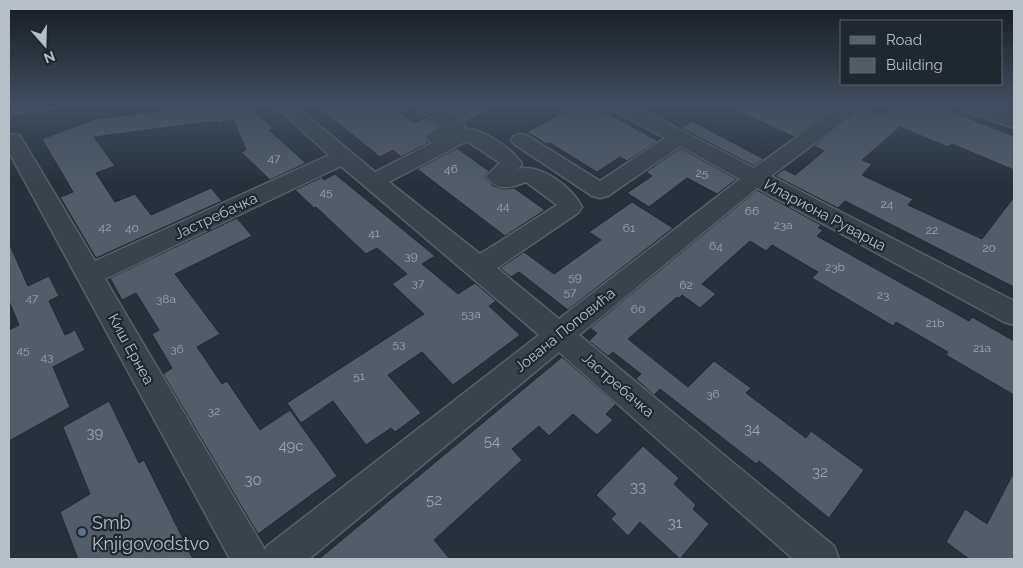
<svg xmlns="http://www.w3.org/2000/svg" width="1023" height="568" font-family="Raleway,sans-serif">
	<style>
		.medical { fill: #32313d }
		.building { fill: #525d69; stroke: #212a33 }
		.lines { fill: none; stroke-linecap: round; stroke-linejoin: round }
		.minor-casing { stroke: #58616a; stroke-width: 3 }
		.major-casing { stroke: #434c55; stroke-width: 2 }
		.minor { fill: #3a434c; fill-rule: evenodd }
		.major { fill: #58626b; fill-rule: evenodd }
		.service-dot { fill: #5c6f8a; stroke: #1f2831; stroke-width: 2 }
		.labels { text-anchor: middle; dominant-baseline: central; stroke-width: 4.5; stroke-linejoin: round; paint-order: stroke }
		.number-label { font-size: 12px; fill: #9da6b0 }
		.street-label { font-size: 15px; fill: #b6bec7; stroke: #1f2831 }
		.near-number-label { font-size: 15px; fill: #9da6b0 }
		.near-poi-label { font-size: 18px; fill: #b6bec7; stroke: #1f2831; text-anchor: start }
	</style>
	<rect width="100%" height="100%" fill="#26313b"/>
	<path class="medical" d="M316,105H510L390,165Z"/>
	<path class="building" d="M200,105H263L255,108V112L273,128L269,130L306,163L270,180L241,152L246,150L233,119L219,123L217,121L94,137L115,166L96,173L115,202L135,194L151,215L211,188L222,201L96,258L60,197L73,192L42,139L95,119L201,106Z
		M316,105H388L414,123L426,117L439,126L424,137L428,143L401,157L393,150L380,157Z
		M452,105H500L465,122L444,108Z
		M577,105H592L658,141L627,161L620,157L597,172L550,143L547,144L527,132Z
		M726,105H838L794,137Z
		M894,105H934L1014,136V170L952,144L948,147L900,127L862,160L872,164L862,175L913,199L908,205L982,239L1014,197V287L845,201L838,208L775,176L784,169L795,175L824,151L814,146L863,106L883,115Z
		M692,121L764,159L754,166L681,128Z
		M457,148L489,171L484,176L493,186L504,189L514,188L545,210L505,236L417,169Z
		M680,148L737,179L717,194L687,178L649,207L627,193L652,176L646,172Z
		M335,174L435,256L422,264L458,294L475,283L496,301L489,306L520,335L453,385L422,352L388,375L421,413L395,432L391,428L366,445L333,401L301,423L287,403L424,314L392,284L407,274L377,248L366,254L316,207L314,208L295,190L322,177L324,180Z
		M757,190L821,225L818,228L823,230L817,236L969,321L972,317L1014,341V395L946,355L948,352L896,322L893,326L812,278L818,272L772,245L766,251L750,241L702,284L716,294L700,308L682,295L679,298L677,297L628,339L688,387L714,361L751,388L746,393L806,438L811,431L864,470L829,518L759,461L756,464L660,389L654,395L636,379L641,374L613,352L608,356L589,341L597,333L590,328Z
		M632,202L673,228L568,310L519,272L511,277L500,268L524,252L554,274L601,240L589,232Z
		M237,218L252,236L175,274L220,334L197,347L222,384L227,381L260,430L290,410L337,476L258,534L163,374L172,368L152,334L159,330L136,293L122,300L110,278Z
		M9,243L28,286L49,276L59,296L49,301L65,335L75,330L85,350L53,367L70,407L9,441V330L19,325L9,301Z
		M562,357L616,404L606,414L613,420L597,435L573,414L549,436L539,426L512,449L522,460L434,540L450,559H319Z
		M109,401L139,463L144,460L193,559H78L60,512L90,494L63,427Z
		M643,446L679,478L674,484L696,505L693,509L709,524L680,559L640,522L628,536L611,519L616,514L596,495Z
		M1014,472V559H969L946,542L965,509L987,524Z"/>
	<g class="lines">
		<defs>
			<path id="minor" d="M274,105H294L375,172L432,143L425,138L428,134L442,126L414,105H436L463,123L465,128C485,131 511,147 522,164L518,169C541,163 572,188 582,207L578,213L497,268L559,319L740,179L680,146L608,196L600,198L592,196L514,144L511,140L514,136L521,134L528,136L600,181L665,138L611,109L608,105H632L754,168L841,105H862L860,109L771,176L1014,301V325L1004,322L757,188L579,335L834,546L839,559H793L559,352L309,559H230L9,152V134L19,135L22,139L95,261L329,155ZM467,141L500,163L486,176C497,192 510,188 526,182L557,205L480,254L389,182ZM341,166L539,335L267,546L265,550L105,279Z
				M959,105H985L1014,115V128L962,109Z"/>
			<path id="major" d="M9,105H58L55,109L9,115Z"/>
		</defs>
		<use href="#minor" class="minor-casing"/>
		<use href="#major" class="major-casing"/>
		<use href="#minor" class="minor"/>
		<use href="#major" class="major"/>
	</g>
	<linearGradient id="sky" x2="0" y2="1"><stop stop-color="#151b20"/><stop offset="0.57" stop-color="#414e60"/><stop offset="1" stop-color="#414e60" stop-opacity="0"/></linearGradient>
	<rect width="1023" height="184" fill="url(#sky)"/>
	<circle class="service-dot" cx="82" cy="532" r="5"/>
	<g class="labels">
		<g class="number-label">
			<text x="274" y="158">47</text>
			<text x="451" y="169">46</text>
			<text x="702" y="173">25</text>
			<text x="326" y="192">45</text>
			<text x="887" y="204">24</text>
			<text x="503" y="206">44</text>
			<text x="752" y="211">66</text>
			<text x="783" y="225">23a</text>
			<text x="105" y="227">42</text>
			<text x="132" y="228">40</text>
			<text x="629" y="228">61</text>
			<text x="932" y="230">22</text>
			<text x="374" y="233">41</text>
			<text x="716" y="246">64</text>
			<text x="989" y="248">20</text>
			<text x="411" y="256">39</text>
			<text x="835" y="267">23b</text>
			<text x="575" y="277">59</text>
			<text x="418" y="283">37</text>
			<text x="686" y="285">62</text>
			<text x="570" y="292">57</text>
			<text x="883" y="295">23</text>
			<text x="32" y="298">47</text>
			<text x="166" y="299">38a</text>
			<text x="638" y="309">60</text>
			<text x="471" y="314">53a</text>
			<text x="935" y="323">21b</text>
			<text x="399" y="344">53</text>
			<text x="982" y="348">21a</text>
			<text x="177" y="349">36</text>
			<text x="23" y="350">45</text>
			<text x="47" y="357">43</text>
			<text x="359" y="376">51</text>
			<text x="713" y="394">36</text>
			<text x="214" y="411">32</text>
		</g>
		<g class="street-label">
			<text transform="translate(825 215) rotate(28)">Илариона Руварца</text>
			<text transform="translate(216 216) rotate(-25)">Јастребачка</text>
			<text transform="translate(565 330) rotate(-39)">Јована Поповића</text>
			<text transform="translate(131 349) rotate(61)">Киш Ернеа</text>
			<text transform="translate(618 385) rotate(41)">Јастребачка</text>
		</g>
		<g class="near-number-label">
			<text x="752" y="429">34</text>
			<text x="95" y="433">39</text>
			<text x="492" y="441">54</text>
			<text x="291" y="446">49c</text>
			<text x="820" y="472">32</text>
			<text x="253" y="480">30</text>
			<text x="638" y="487">33</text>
			<text x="434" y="500">52</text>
			<text x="675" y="523">31</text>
		</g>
		<g class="near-poi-label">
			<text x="92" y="522">Smb<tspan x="92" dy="21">Knjigovodstvo</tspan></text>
		</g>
	</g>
	<rect width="1023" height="568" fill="none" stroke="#b6bec7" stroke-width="20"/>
	<rect x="840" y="20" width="162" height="65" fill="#1f2831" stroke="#5b646d"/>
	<rect x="850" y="36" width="25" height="8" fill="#58626b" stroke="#5b646d"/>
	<text x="886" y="45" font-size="15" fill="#b6bec7">Road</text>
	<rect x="850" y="58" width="25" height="15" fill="#525d69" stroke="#5b646d"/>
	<text x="886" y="70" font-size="15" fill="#b6bec7">Building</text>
	<g transform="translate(45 45) rotate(160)" stroke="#1f2831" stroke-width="4" paint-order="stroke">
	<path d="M0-4L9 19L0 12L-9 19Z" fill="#b6bec7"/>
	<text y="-8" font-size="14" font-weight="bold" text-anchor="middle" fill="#b6bec7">N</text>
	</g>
</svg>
